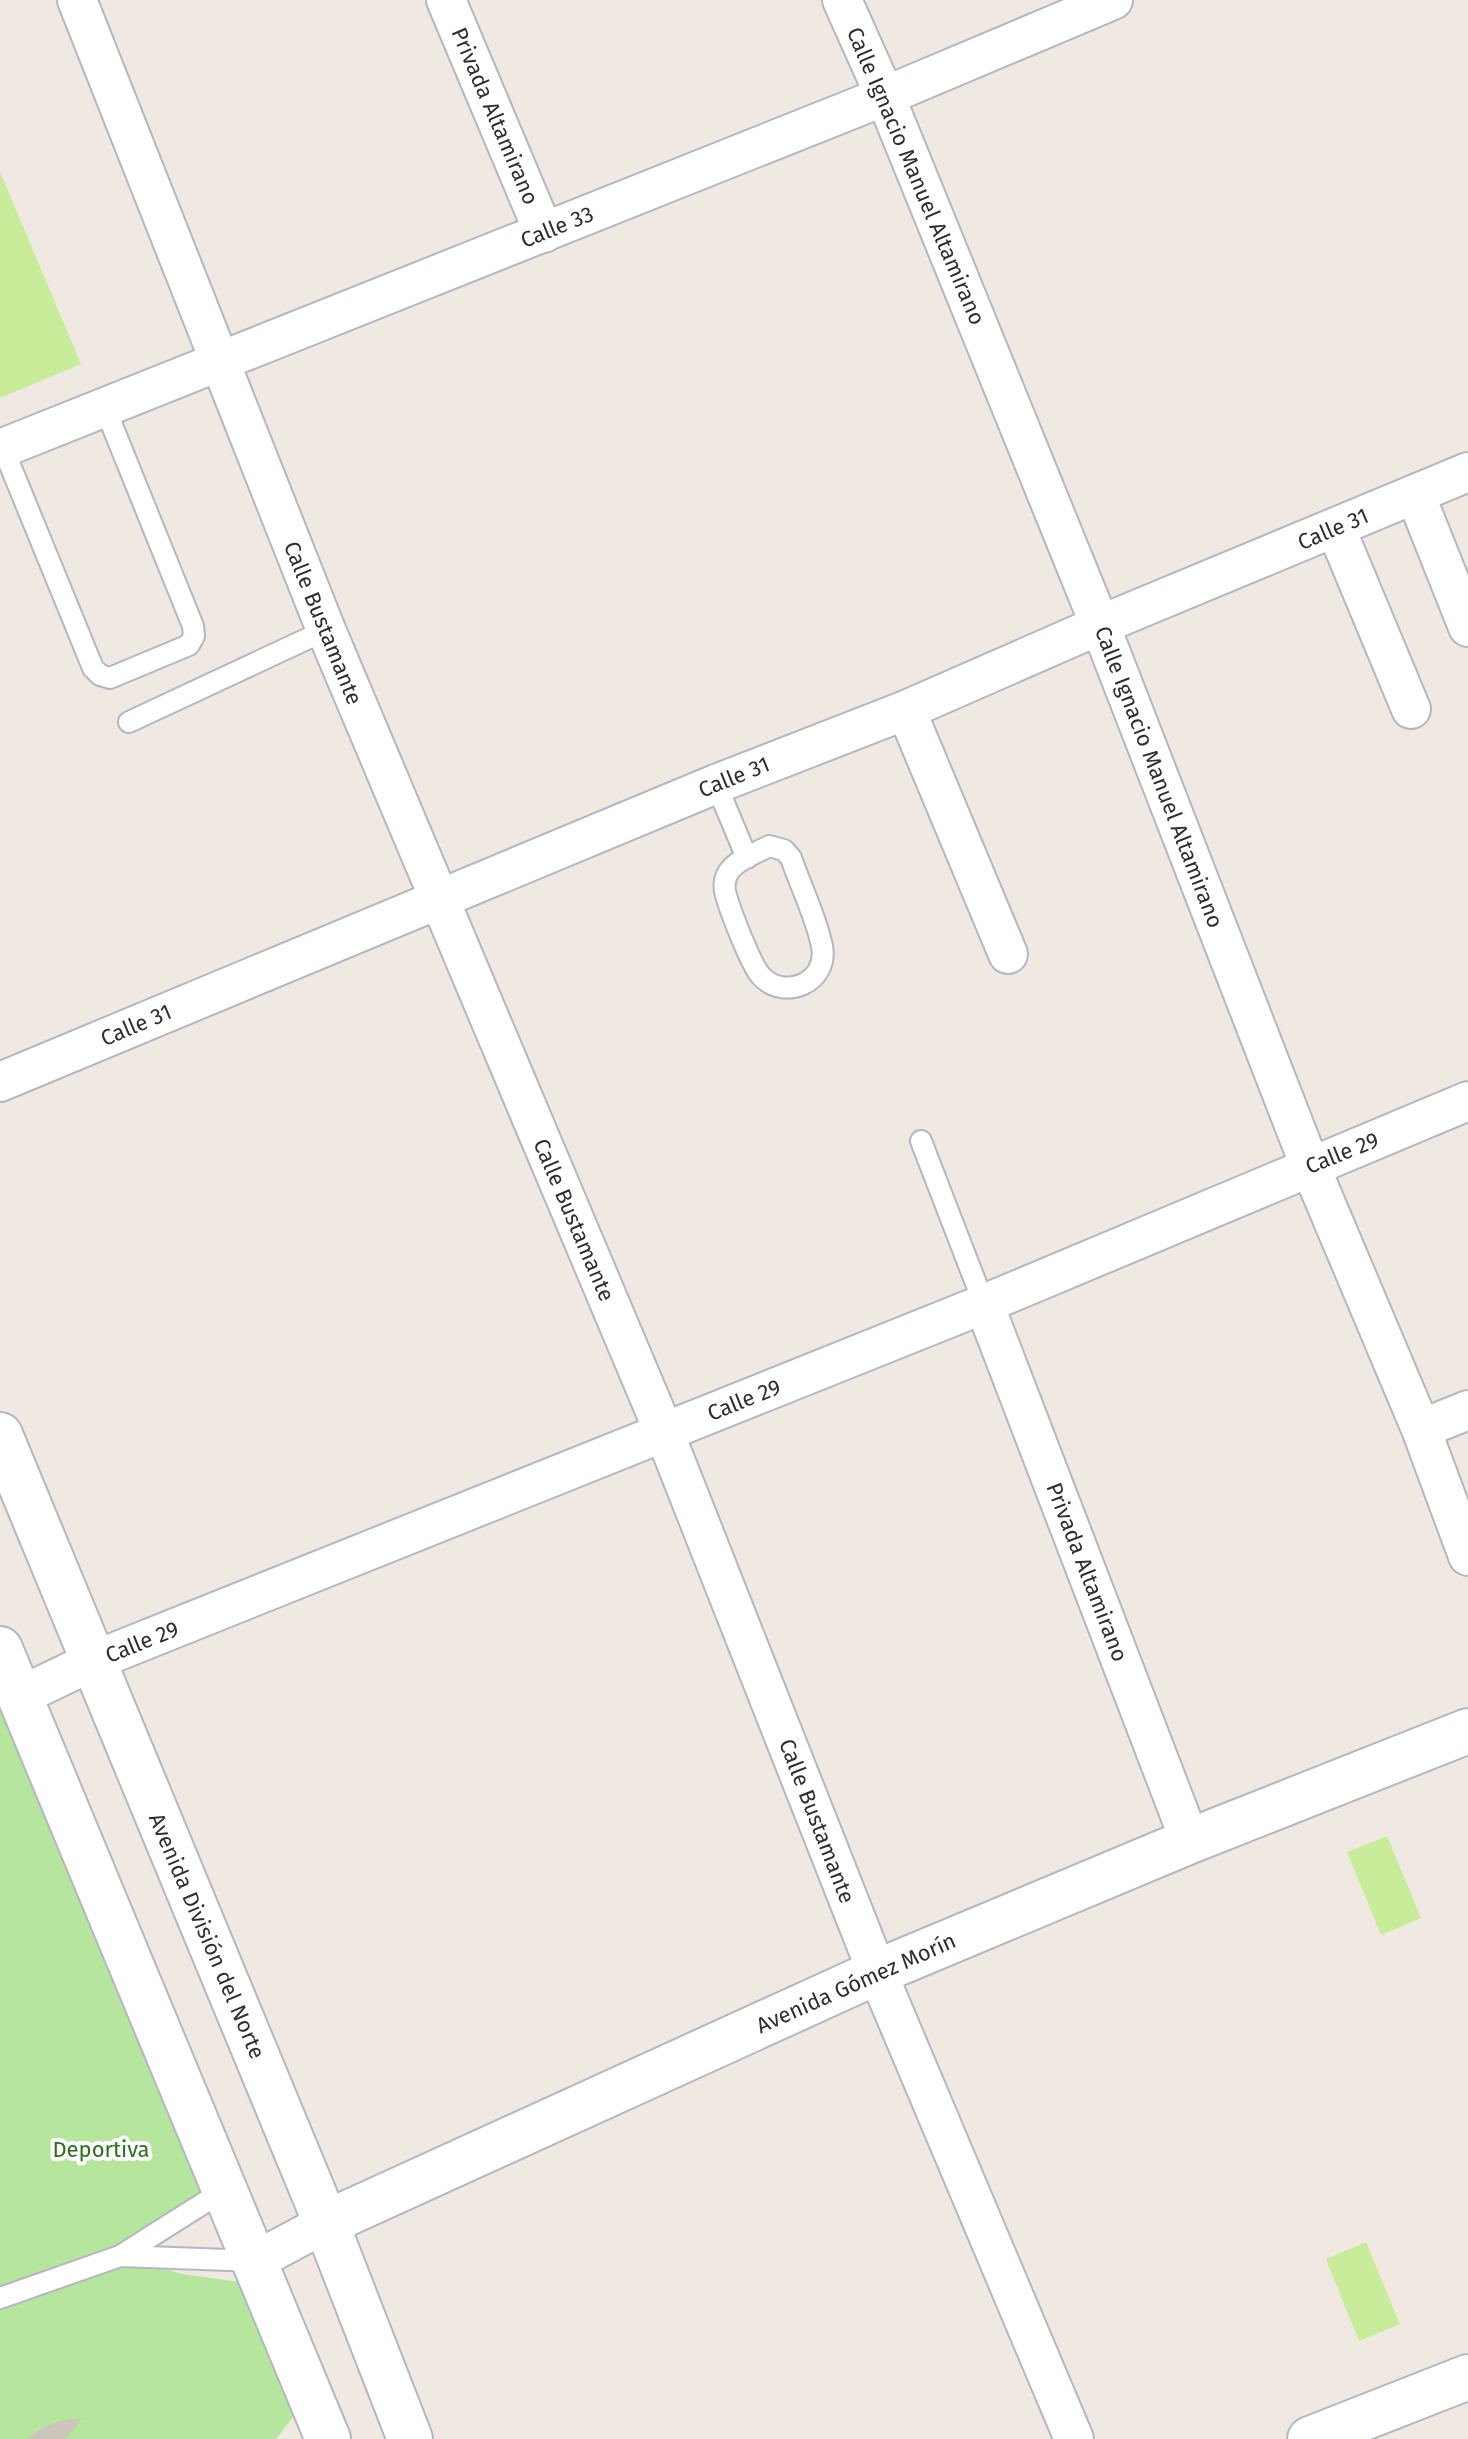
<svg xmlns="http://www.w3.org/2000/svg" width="1468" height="2439" font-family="'Fira Sans',sans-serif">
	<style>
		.green { fill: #b6e59e }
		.pitch { fill: #c9ec9a }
		.building { fill: #cbc7bf; stroke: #cbc5ba; stroke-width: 2 }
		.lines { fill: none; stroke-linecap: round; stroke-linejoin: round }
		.lane-casing { stroke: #b4b7c1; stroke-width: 24 }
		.street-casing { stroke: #b4b7c1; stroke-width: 42 }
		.secondary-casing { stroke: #b4b7c1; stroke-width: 48 }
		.lane { stroke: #fff; stroke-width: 20 }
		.street { stroke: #fff; stroke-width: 38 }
		.secondary { stroke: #fff; stroke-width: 44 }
		.labels { text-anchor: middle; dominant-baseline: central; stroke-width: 8; stroke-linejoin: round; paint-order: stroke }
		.street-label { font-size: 22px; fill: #2e2e2e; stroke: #fff }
		.park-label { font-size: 22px; fill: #2c6e1b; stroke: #fff }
	</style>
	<rect width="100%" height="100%" fill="#efe9e1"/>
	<path class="green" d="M0,1636L226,2189L121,2256L182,2274L247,2283L296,2413L276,2439H0Z"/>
	<path class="pitch" d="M0,172L81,364L0,398Z
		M1387,1836L1421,1918L1381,1935L1347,1852Z
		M1366,2242L1400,2324L1359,2341L1326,2259Z"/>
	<path class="building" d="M80,2419L64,2439H28L44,2428L61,2422Z"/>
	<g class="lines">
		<defs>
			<path id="lane" d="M3,448L93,668L100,675L110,678L189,645L194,636L193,626L105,408
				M129,722L326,630
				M716,784L747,858
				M769,846L784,850L791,858C801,887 816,917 822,946C829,983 784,1001 761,976C751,965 728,906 725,891C724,885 725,878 728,873C735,860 757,853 769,846Z
				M921,1141L984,1304
				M226,2189L120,2256L255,2261
				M0,2298L120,2256"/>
			<path id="street" d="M77,0L326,630L664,1432L877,1972L1074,2439
				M446,0L544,233
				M842,0L885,96L1100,625L1310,1166L1421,1429L1468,1556
				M0,449L885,96L1113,0
				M1415,494L1468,627
				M1336,529L1411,709
				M906,710L1008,954
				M0,1082L716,784L906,710L1100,625L1468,472
				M984,1304L1190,1841
				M1421,1429L1468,1410
				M18,1697L93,1661L984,1304L1468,1101
				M255,2261L326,2223"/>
			<path id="secondary" d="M0,1435L326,2223L410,2439
				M0,1649L328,2439
				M326,2223L877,1972L1190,1841L1468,1731
				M1310,2439L1468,2377"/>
		</defs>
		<use href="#lane" class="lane-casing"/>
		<use href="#street" class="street-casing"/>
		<use href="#secondary" class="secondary-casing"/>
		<use href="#lane" class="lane"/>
		<use href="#street" class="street"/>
		<use href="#secondary" class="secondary"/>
	</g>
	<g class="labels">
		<g class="street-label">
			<text transform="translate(495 116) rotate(67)">Privada Altamirano</text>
			<text transform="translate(916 176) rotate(67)">Calle Ignacio Manuel Altamirano</text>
			<text transform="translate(557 227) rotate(-22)">Calle 33</text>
			<text transform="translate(1333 529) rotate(-23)">Calle 31</text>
			<text transform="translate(323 623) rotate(68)">Calle Bustamante</text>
			<text transform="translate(734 777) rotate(-22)">Calle 31</text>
			<text transform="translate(1159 777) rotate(69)">Calle Ignacio Manuel Altamirano</text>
			<text transform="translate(136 1025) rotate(-23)">Calle 31</text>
			<text transform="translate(1342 1153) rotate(-22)">Calle 29</text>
			<text transform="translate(574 1220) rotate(67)">Calle Bustamante</text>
			<text transform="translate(744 1400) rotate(-22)">Calle 29</text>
			<text transform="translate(1087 1572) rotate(69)">Privada Altamirano</text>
			<text transform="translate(142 1642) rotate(-22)">Calle 29</text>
			<text transform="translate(817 1821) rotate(69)">Calle Bustamante</text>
			<text transform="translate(207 1936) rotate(67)">Avenida División del Norte</text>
			<text transform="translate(856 1983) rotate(-24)">Avenida Gómez Morín</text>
		</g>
		<g class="park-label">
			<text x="101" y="2149">Deportiva</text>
		</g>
	</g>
</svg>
